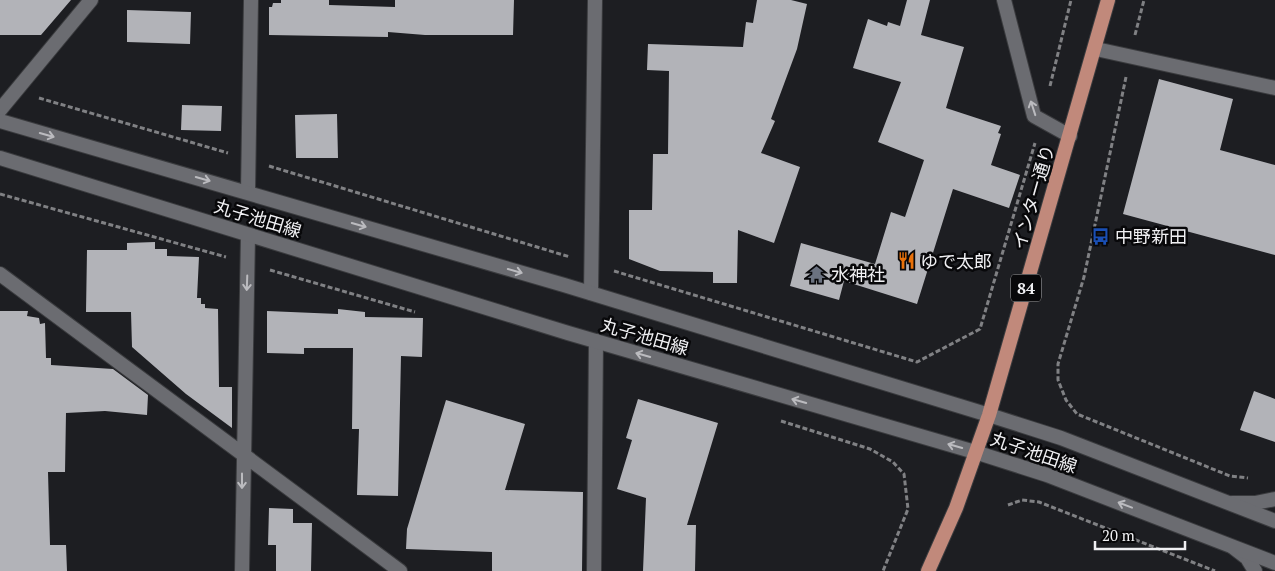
<svg xmlns="http://www.w3.org/2000/svg" width="1275" height="571" font-family="'PT Serif','Noto Sans JP',serif">
	<style>
		.building { fill: #b2b3b8 }
		.lines { fill: none; stroke-linecap: round; stroke-linejoin: round }
		.minor-casing { stroke: #3a3b3e; stroke-width: 16 }
		.tertiary-casing { stroke: #3a3b3e; stroke-width: 16 }
		.primary-casing { stroke: #3a3b3e; stroke-width: 16 }
		.path { stroke: #808184; stroke-width: 3; stroke-dasharray: 5 2.5; stroke-linecap: butt }
		.minor { stroke: #6b6c71; stroke-width: 14 }
		.tertiary { stroke: #6b6c71; stroke-width: 14 }
		.primary { stroke: #c1897b; stroke-width: 14 }
		.oneway { stroke: #bbbbbf }
		.labels { text-anchor: middle; dominant-baseline: central; stroke-width: 5; stroke-linejoin: round; paint-order: stroke }
		.shield { fill: #08080a; stroke: #aaaaad; stroke-width: 1 }
		.shield-label { font-size: 16px; font-weight: bold; fill: #f0f0f3 }
		.street-label { font-size: 18px; fill: #f0f0f3; stroke: #08080a }
		.poi-label { font-size: 18px; fill: #f0f0f3; stroke: #08080a; text-anchor: start }
	</style>
	<rect width="100%" height="100%" fill="#1d1e22"/>
	<path class="building" d="M0,0H71L41,35H0Z
		M281,0H329V5L395,7V0H514L513,35H425L388,32V37L269,35V7H272L273,3H281Z
		M757,0H791L807,4L797,49L771,119L775,121L761,153L800,167L774,243L738,230L737,283H713V272L660,271L629,259V210H652L653,154H668L669,71L647,70L648,44L743,47L746,22L753,23Z
		M907,0H930L921,35L964,47L946,108L1001,126L998,133L1001,134L991,165L1020,175L1009,208L953,189L917,304L844,281L839,300L790,286L801,243L875,264L891,212L905,217L924,160L878,142L901,82L853,68L868,19L887,26L888,22L900,26Z
		M127,10L191,12L190,44L127,42Z
		M1159,79L1233,99L1220,150L1275,165V255L1123,214Z
		M182,105L222,106L221,131L181,130Z
		M337,114L338,158H296L295,115Z
		M155,242V249H167V256L199,257L197,298H201V304H205V308L218,309L219,387H232V428L186,394L132,347L131,312H86L87,250H127V243Z
		M338,309L365,312V317L423,318L422,357L401,356L398,496L357,495L359,429H352L353,348H304V354L267,353V311L338,314Z
		M0,311H28L27,316L39,318L40,324L45,323L46,358H51V365L113,369L148,395L147,415L105,411L66,413L65,472H48L50,545H66L67,571H0Z
		M1254,391L1275,399V442L1240,430Z
		M638,399L718,423L687,525H696L695,571H643L646,498L617,489L632,440L626,438Z
		M446,400L525,424L505,490L583,492L582,571H492V552L406,549L407,529Z
		M269,508L293,509V523H312L311,571H276V545H268Z"/>
	<g class="lines">
		<defs>
			<path id="minor" d="M1004,0L1034,116L1070,136
				M1096,49L1275,88
				M0,110L91,0
				M248,192L251,0
				M0,274L400,571
				M591,293L595,0
				M1232,503H1255L1275,499
				M1234,548L1247,558L1255,571
				M242,571L248,235
				M594,571L596,341"/>
			<path id="tertiary" d="M0,121L564,285L989,415L1061,438L1275,521
				M0,158L568,333L975,452L1047,475L1275,563"/>
			<path id="primary" d="M928,571L956,508L989,415L1108,0"/>
		</defs>
		<use href="#minor" class="minor-casing"/>
		<use href="#tertiary" class="tertiary-casing"/>
		<use href="#primary" class="primary-casing"/>
		<path class="path" d="M1135,35L1144,0
			M1126,77L1084,277L1058,364V380L1066,400L1077,414L1230,476L1248,478
			M1050,86L1071,0
			M39,98L228,153
			M269,166L570,257
			M0,194L226,257
			M270,270L415,312
			M614,271L917,362L980,329L1035,143
			M781,421L870,449L893,462L904,474L908,509L883,571
			M1008,505L1022,500L1039,502L1215,571"/>
		<use href="#minor" class="minor"/>
		<use href="#tertiary" class="tertiary"/>
		<use href="#primary" class="primary"/>
	</g>
	<defs><path id="oneway-shaft" d="M-6 0H5M1.5-3L5.5 0L1.5 3" fill="none" stroke-width="1.6" stroke-linecap="round" stroke-linejoin="round" transform="scale(1.25)"/></defs>
	<g class="oneway">
		<use href="#oneway-shaft" transform="translate(1033 108) rotate(-108)"/>
		<use href="#oneway-shaft" transform="translate(47 135) rotate(16)"/>
		<use href="#oneway-shaft" transform="translate(203 179) rotate(16)"/>
		<use href="#oneway-shaft" transform="translate(359 225) rotate(16)"/>
		<use href="#oneway-shaft" transform="translate(515 271) rotate(16)"/>
		<use href="#oneway-shaft" transform="translate(247 283) rotate(92)"/>
		<use href="#oneway-shaft" transform="translate(643 355) rotate(-164)"/>
		<use href="#oneway-shaft" transform="translate(799 401) rotate(-164)"/>
		<use href="#oneway-shaft" transform="translate(955 446) rotate(-164)"/>
		<use href="#oneway-shaft" transform="translate(242 481) rotate(90)"/>
		<use href="#oneway-shaft" transform="translate(1125 505) rotate(-159)"/>
	</g>
	<defs>
		<symbol id="bus-bare" viewBox="-9 -9 18 18"><path d="M-5-6H5V4H4V6H2V4H-2V6H-4V4H-5ZM-3.5-4V0h7V-4ZM-3.5 1.2v1.5H-2V1.2ZM2 1.2v1.5H3.5V1.2Z" fill="#1a4fb4" stroke="#08080a" stroke-width="2.5" paint-order="stroke"/></symbol>
		<symbol id="restaurant-bare" viewBox="-9 -9 18 18"><path d="M-5-6h1v4h1v-4h1v4h1v-4h1v5L-1.5 .5V6h-2V.5L-5-1ZM5-6V6H3V1.5H1.5Q1.5-4 5-6Z" fill="#e8710a" stroke="#08080a" stroke-width="2.5" paint-order="stroke"/></symbol>
		<symbol id="temple-bare" viewBox="-9 -9 18 18"><path d="M0-6L5-2H3V0L6.5 2.5H4V6H1.5V3h-3V6H-4V2.5H-6.5L-3 0V-2H-5Z" fill="#6b7280" stroke="#08080a" stroke-width="2.5" paint-order="stroke"/></symbol>
	</defs>
	<g fill-rule="evenodd">
		<use href="#bus-bare" x="1088" y="224" width="25" height="25"/>
		<use href="#restaurant-bare" x="894" y="248" width="25" height="25"/>
		<use href="#temple-bare" x="804" y="262" width="25" height="25"/>
	</g>
	<g class="labels">
		<rect class="shield" x="1011" y="274.5" width="30" height="27" rx="4"/>
		<g class="shield-label">
			<text x="1026" y="288">84</text>
		</g>
		<g class="street-label">
			<text transform="translate(1033 197) rotate(-74)">インター通り</text>
			<text transform="translate(258 218) rotate(17)">丸子池田線</text>
			<text transform="translate(645 336) rotate(16)">丸子池田線</text>
			<text transform="translate(1034 452) rotate(19)">丸子池田線</text>
		</g>
		<g class="poi-label">
			<text x="1115" y="236">中野新田</text>
			<text x="920" y="261">ゆで太郎</text>
			<text x="831" y="274">水神社</text>
		</g>
	</g>
	<path d="M1095 541v8h90v-8" fill="none" stroke="#f0f0f3" stroke-width="2.5"/>
	<text x="1102" y="541" font-size="15" fill="#f0f0f3" stroke="#08080a" stroke-width="4" paint-order="stroke">20 m</text>
</svg>
